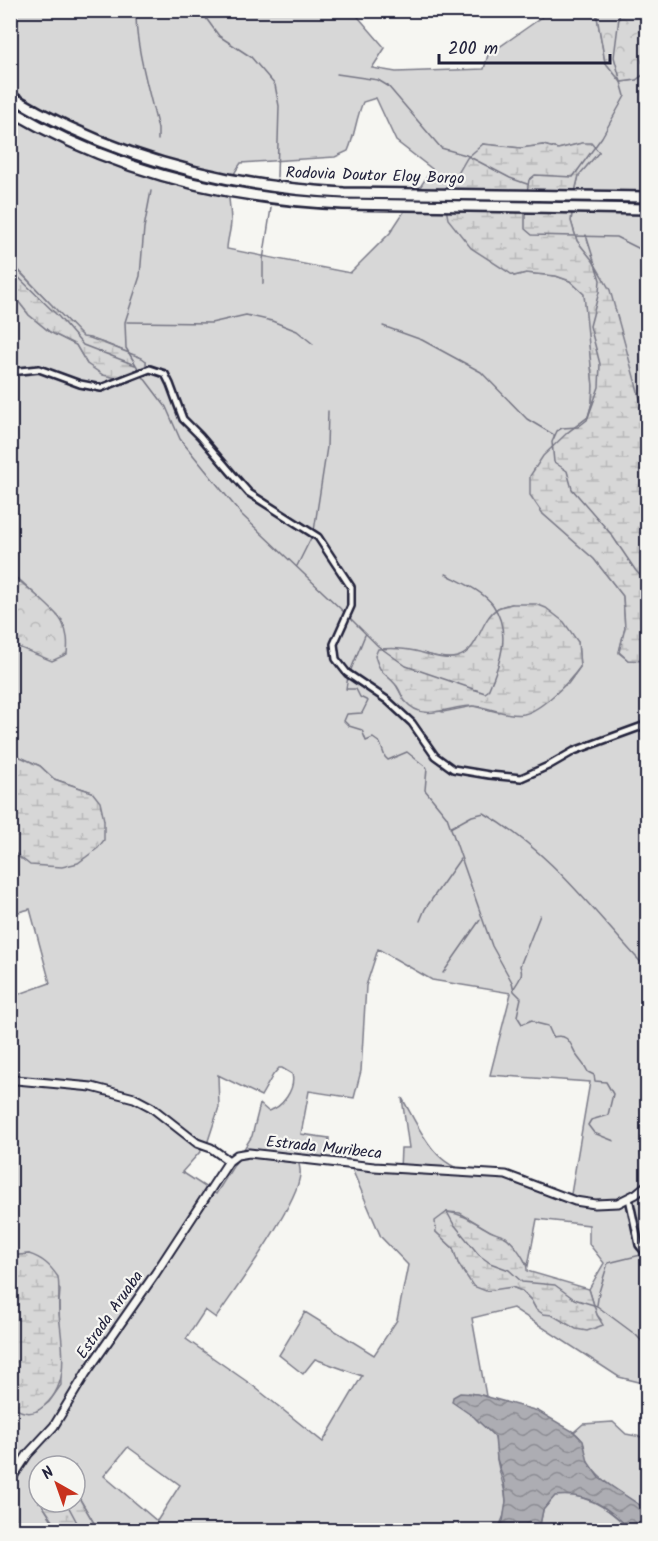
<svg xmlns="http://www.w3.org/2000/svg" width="658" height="1541" font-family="Kalam,sans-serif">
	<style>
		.green { fill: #d7d7d7; stroke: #7c7c89; stroke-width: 1.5; fill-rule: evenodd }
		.forest { fill: url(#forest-crowns); stroke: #7c7c89; stroke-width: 1.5 }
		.wetland { fill: url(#wetland-marsh); stroke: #7c7c89; stroke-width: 1.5 }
		.water { fill: url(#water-waves); stroke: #757583; stroke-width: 1.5 }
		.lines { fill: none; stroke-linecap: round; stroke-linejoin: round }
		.stream { stroke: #757583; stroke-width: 1.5 }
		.minor-casing { stroke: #22223b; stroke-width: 10 }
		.tertiary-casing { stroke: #22223b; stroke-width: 11 }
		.motorway-casing { stroke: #22223b; stroke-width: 14 }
		.minor { stroke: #f6f6f2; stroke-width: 5 }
		.tertiary { stroke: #f6f6f2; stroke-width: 7 }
		.motorway { stroke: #f6f6f2; stroke-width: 9 }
		.labels { text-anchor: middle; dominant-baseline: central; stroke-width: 4.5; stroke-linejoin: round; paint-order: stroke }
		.street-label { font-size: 16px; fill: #22223b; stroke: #f6f6f2 }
	</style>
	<defs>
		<pattern id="forest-crowns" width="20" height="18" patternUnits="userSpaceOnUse" patternTransform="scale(1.5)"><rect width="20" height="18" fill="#d7d7d7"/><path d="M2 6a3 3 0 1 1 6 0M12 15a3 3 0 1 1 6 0" fill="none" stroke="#b8b8b9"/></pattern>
		<pattern id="wetland-marsh" width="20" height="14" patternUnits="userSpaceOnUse" patternTransform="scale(1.5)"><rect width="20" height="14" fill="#d7d7d7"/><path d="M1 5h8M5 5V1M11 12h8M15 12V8" fill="none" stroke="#b8b8b9"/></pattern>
		<pattern id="water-waves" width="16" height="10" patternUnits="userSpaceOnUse" patternTransform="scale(1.5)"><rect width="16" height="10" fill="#adadb3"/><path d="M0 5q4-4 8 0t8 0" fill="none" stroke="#8c8c93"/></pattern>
	</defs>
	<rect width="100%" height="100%" fill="#f6f6f2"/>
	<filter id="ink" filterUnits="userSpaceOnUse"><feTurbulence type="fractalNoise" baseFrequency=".0167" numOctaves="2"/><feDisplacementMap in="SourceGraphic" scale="12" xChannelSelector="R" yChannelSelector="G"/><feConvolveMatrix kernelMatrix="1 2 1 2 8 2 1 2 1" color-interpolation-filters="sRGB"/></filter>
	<g filter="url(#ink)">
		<path class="green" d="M11,11H353L385,48L372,68L396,72L484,69L488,55L548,13L546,11H596L605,62L621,82L636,80L647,72V429L631,372L593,261L577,241L571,221L574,196L579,175L599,152L582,143L558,149L543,145L521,148L483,144L514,276L526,273L556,276L570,281L584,294L587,319L593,386L592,403L588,417L567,433L543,514L594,559L623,596L625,628L619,653L628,660L648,661L647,1384L619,1377L513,1308L472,1318L486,1396L469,1393C471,1400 471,1409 474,1416C478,1424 489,1428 494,1436C498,1443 496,1451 497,1459C501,1487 515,1501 497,1530H98L75,1491V1466H39V1502H42L43,1506L58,1530H11V1405L14,1408L37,1411L49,1402L61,1385L59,1303L60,1290L29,1254L11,1256V997L50,983L30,909L11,914V850L21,859L92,792L54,779L40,766L18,756L11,759V644L30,650L62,620L21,581L11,575V292L29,315L50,332L76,345L87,364L117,378L146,367V361C132,354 96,338 83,338L11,262ZM376,98L396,141L432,169L390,233L350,273L227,249C227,240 231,230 231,221C230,191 222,190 241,163L335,157L348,151C355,135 356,118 363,102ZM512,604L578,642L580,667L568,684L498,712L473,706L443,712L405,701L396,685L414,651C427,654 442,660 456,658C480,653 480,620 498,608C502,606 508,605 512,604ZM378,949L432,980L511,993L490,1075L590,1082L571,1194C564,1192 555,1191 548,1189C538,1186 529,1178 519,1175C502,1170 485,1174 468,1171C433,1166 418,1125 402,1098L409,1148H401L400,1169L349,1162L381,1237L408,1265L397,1320L374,1355L305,1312L279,1355L303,1374L315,1359L362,1376L323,1442L252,1385L186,1339L205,1310L216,1318C235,1290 299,1202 300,1174C301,1169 298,1161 297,1156L322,1159L329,1147V1138L301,1134L309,1091L354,1098L361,1071L366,986ZM279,1068H282L292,1074C296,1089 282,1108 268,1111L260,1104L252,1136L216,1194L182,1172L207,1144L219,1107L218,1075L261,1096L273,1075ZM447,1212L460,1213L495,1234L506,1237L514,1245L528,1266L537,1219L589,1225V1244L604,1263L589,1289L597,1315L601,1320L567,1324L552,1314L536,1309L531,1300L522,1291L512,1287L501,1288L465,1275L458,1263L453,1248L436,1232ZM128,1447L180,1485L157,1521L104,1476Z
			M613,1422L626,1434L647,1438V1510C628,1497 604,1485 590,1466C581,1453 590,1444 574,1432L583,1424Z
			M565,1494C596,1499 609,1509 631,1530H539L543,1510L555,1495Z"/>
		<path class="forest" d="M596,11H647V72L636,80L621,82L605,62Z
			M11,575C21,581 57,612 62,622C68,633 68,643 67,654L52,661L11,644Z"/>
		<path class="wetland" d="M582,143H591L599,152L579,175L574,196L571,221L577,241L593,261L610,290L647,424V661L628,660L619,652L625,628L623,596L594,559L543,514L530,495V476L543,456L567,433L588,417L592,403L593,386L584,294L570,281L556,276L526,273L514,276L471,248L448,219L444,198L467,158L483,144L521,148L543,145L558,149Z
			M10,262L83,337L90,338L142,358L146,361V367L117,378L103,375L87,364L76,345L50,332L29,315L11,292Z
			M512,604H536L546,608L564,622L578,642L580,667C570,681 542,710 524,714C508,717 490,707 474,706C450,705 424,724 405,701C401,696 400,689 396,685C384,671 381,676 375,656L378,649C391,648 403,648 415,651C429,654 444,661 457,657C480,651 479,620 498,608C502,606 508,605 512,604Z
			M18,756L40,766L54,779L92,792L100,802L104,820V840L98,848L78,863L62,867L30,865L11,850V759Z
			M447,1212C465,1214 475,1223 490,1231C496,1234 503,1235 508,1239C515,1245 528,1262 527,1271L589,1289L597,1315L603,1325L587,1331L576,1329L552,1315L543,1314L536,1309L531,1300L522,1291L512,1287L486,1291L473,1286L458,1263L453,1248L436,1232L435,1221Z
			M29,1254C42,1258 50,1265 58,1277C60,1290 58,1301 59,1314C62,1347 72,1387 40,1409C30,1416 19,1412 11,1405L10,1256Z
			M75,1491L98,1530H59L43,1506L42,1502H75Z"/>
		<path class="water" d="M460,1393L477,1394L538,1411L574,1432L583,1441L588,1462L599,1478L647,1510V1530H631C608,1508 589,1492 555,1496L543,1510L539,1530H497L503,1521L506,1501L504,1481L497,1459L495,1437L474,1417L452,1402L453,1397Z"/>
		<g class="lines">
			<path class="stream" d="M137,10C132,35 152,102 158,129V140
				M200,10L219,36L251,57L275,85L279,106L277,177
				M337,74L378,80L388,86L441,148L466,155L510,178L527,184
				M527,192L529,180L535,175L573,177L602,137L625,96L614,57L620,10
				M525,212V229L532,235L616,237L648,253
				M586,235L600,280L599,292L590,326L600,364L599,387L587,420L578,427L562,428L557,431L552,442L554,462L567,471L572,489L611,534L636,571L648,583
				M10,269L58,316L83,345L135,365
				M263,284V260L271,208
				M127,322L211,323L246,315L272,321L297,331L313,344
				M383,326L422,340L481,372L527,419L554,435
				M139,370L126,348L125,322L140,276L144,228L151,191
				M141,374L166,407L180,439L242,515L345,613
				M314,531L327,447L328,411
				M297,566L312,536
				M349,617L378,646L406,666L485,693L488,691C500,664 512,633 493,605C483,591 461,582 446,574
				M350,672L365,635
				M348,676L346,689H356L360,697L368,701L362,713L347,714L344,721L349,726L362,730L366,741L373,738L380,743L385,757L388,760L407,752L427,768L425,790L447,817L492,946L512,982L514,991L521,998L517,1016L522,1024L532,1020L536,1023L548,1026L553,1037C569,1033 570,1044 577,1056C581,1062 585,1065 588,1072L594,1075L595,1081L606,1082L613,1094L608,1115L591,1120L588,1125L594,1133L614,1141
				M450,828L472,816L484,813C553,853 594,913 648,970
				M420,921L425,909L460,859
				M443,973L480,920
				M514,988C519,980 524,975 520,966L540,915
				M447,1212L453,1223L479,1255L490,1263L509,1270L522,1282L555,1285L574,1299L597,1306L636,1335L648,1348
				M597,1305L599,1292L608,1263L645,1254
				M66,1502L81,1530"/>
			<defs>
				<path id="minor" d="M10,372L39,369L80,384L101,388L150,369L165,374L170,384L183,419L200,436L235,477L249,493L318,537L351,587V606L334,644L336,659L347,673L387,700L412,723L435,756L453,769L489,775L521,778L548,766L574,751L648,724
					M629,1198L639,1245L648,1256"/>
				<path id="tertiary" d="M10,1078L16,1080L92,1087L134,1098L151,1107L197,1143L211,1148L229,1161
					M10,1481L28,1454L54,1426L86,1373L155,1274L229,1161L237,1155L249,1153L374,1167L506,1175L575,1201L595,1204L618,1203L636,1194L648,1184"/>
				<path id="motorway" d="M10,96C112,157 226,187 344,193L648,197
					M10,110C112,170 226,199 343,204L648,209"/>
			</defs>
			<use href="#minor" class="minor-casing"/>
			<use href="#tertiary" class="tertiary-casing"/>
			<use href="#motorway" class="motorway-casing"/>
			<use href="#minor" class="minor"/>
			<use href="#tertiary" class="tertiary"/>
			<use href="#motorway" class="motorway"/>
		</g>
	</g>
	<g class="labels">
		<g class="street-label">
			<text transform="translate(375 176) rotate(2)">Rodovia Doutor Eloy Borgo</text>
			<text transform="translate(324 1148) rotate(6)">Estrada Muribeca</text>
			<text transform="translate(110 1315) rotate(-55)">Estrada Aruaba</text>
		</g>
	</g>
	<rect width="658" height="1541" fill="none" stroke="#f6f6f2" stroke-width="36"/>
	<rect x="18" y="18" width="622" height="1505" fill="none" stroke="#22223b" stroke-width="2" filter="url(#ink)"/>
	<g transform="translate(57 1484) rotate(320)"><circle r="28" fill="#f6f6f2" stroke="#a1a1a9" stroke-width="1.5"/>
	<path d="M0-4.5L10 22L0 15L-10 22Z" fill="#c8321e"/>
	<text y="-9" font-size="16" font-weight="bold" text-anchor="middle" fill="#22223b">N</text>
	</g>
	<path d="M439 54v9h171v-9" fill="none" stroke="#22223b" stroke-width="3"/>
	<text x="448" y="54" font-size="18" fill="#22223b" stroke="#f6f6f2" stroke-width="4.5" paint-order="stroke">200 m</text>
</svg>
